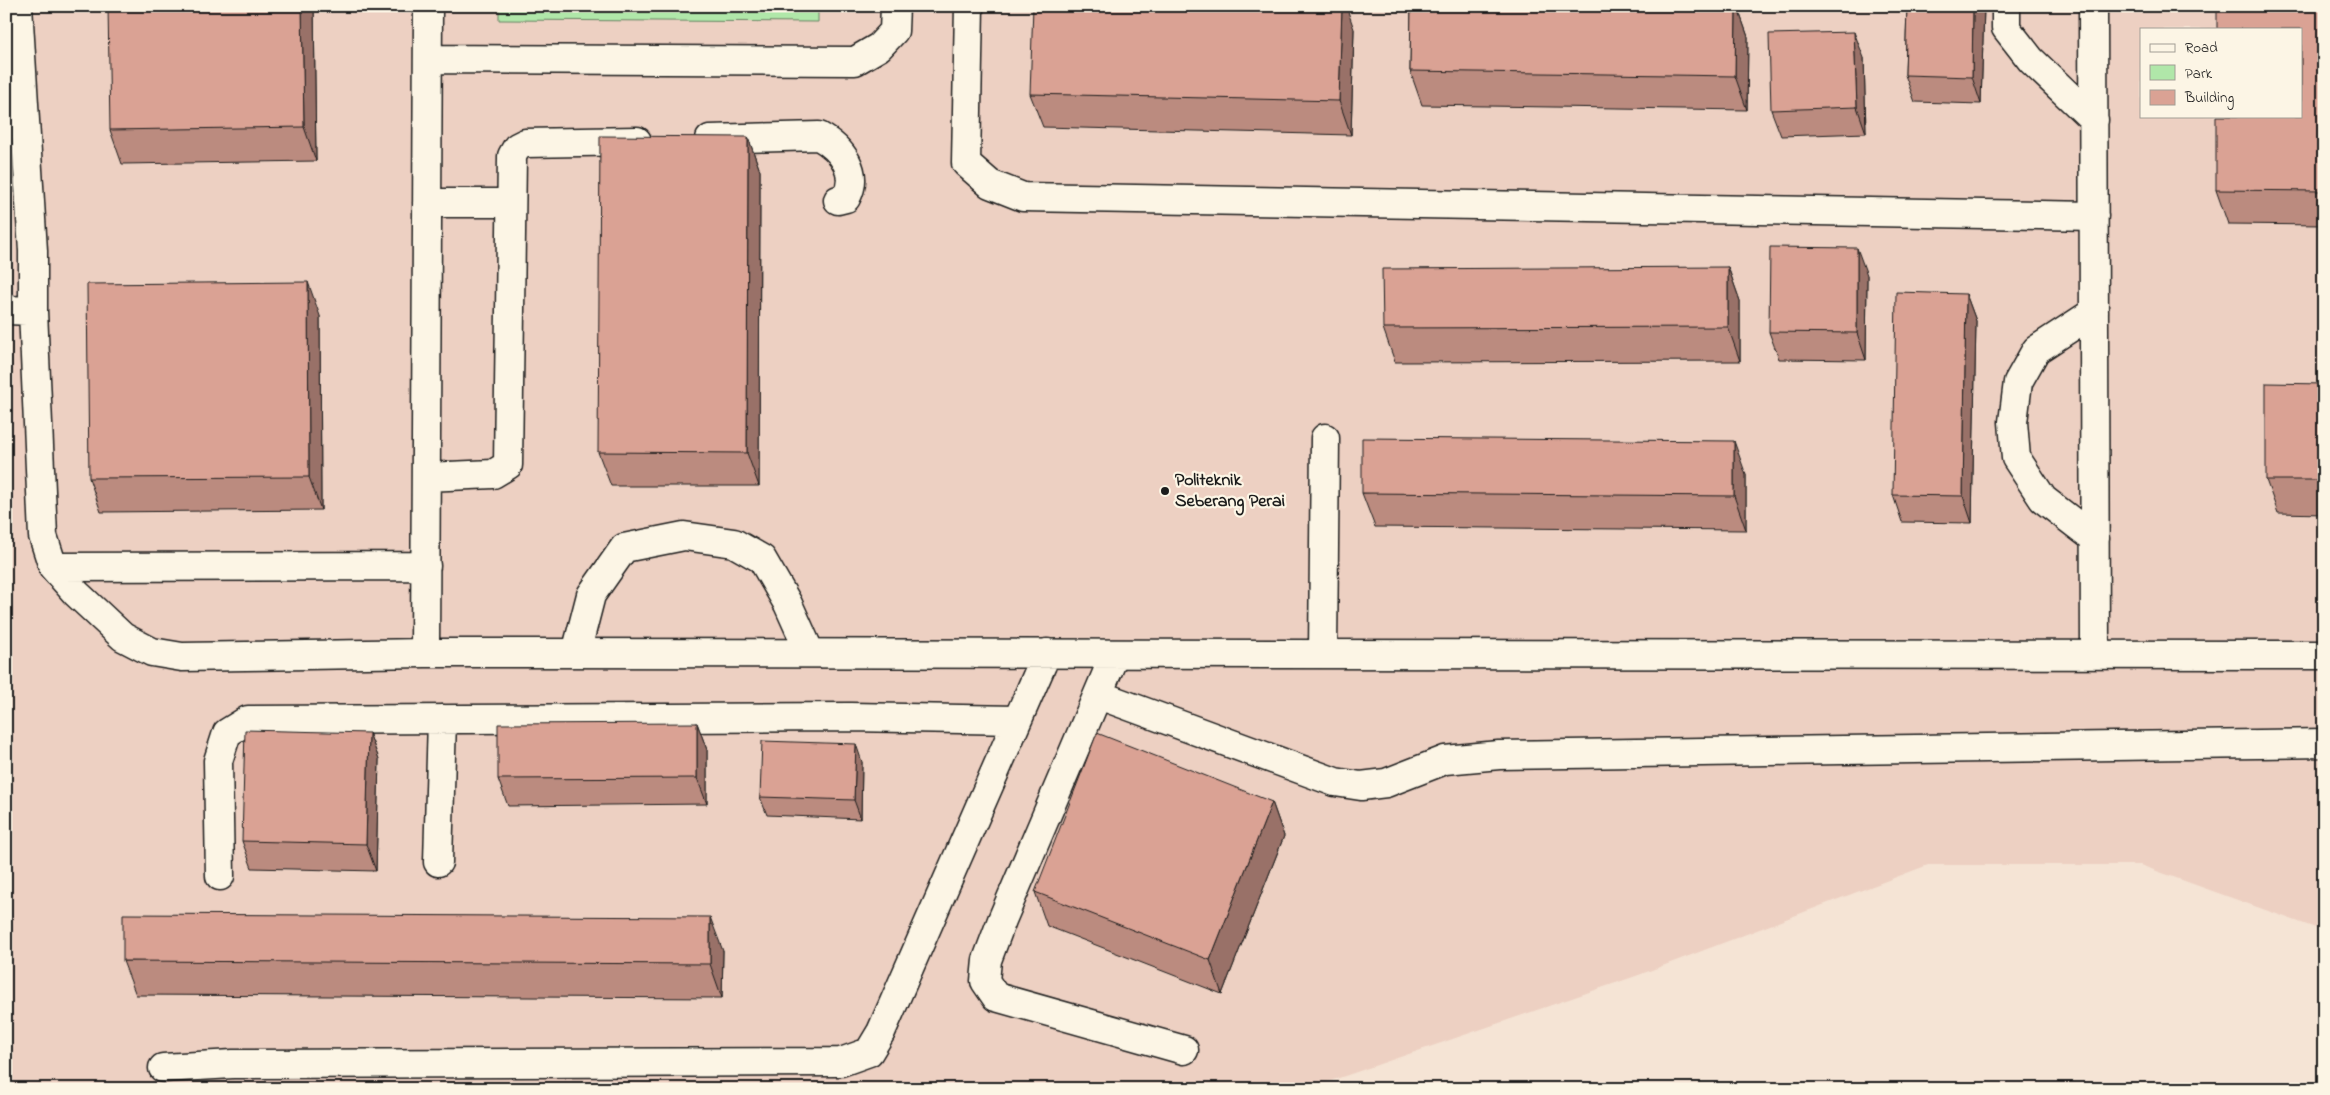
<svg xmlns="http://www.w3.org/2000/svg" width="2330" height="1095" font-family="'Indie Flower',sans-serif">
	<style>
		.built { fill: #edd0c2; fill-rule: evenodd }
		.green { fill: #b0e7a9; stroke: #668262 }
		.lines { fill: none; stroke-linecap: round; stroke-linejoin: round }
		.minor-casing { stroke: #1c1c1c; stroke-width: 31 }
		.minor { stroke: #fcf5e5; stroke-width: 28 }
		.wall { fill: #bb8b7f; stroke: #1c1c1c }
		.shaded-wall { fill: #997168; stroke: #1c1c1c }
		.building { fill: #daa294; stroke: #1c1c1c }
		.poi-dot { fill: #1c1c1c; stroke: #fcf5e5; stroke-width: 2 }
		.labels { text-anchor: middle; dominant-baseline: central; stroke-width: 4.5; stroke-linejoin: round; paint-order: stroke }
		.poi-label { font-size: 18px; font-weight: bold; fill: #1c1c1c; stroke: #fcf5e5; text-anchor: start }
	</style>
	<rect width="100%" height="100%" fill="#f5e4d5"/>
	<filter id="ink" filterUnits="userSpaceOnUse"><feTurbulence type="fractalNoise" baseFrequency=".02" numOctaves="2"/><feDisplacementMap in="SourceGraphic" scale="10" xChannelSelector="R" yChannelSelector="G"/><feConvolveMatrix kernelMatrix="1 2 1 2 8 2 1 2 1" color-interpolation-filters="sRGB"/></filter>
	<g filter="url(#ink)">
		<path class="built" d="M6,6H2324V931L2140,865H1928L1636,976L1307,1089H6ZM2141,29H2301V116H2141Z"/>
		<path class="green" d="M499,6H818V22L499,20Z"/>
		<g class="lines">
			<defs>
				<path id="minor" d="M18,6L33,251V311L43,536L53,567L76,593L123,637L152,652L182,657L425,653L2324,655
					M969,6L966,163L990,184L1023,197L2094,216
					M2006,6V28L2031,60L2094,120
					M2093,6L2095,655
					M428,59L855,61L879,47L894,31L895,6
					M710,139L819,136C842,149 860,172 846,198L838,200
					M427,203H511
					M6,310L33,311
					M2094,312L2036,350L2018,382L2013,422L2016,458L2043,499L2095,539
					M426,477L493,474L508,465L512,156L517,147L525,143L637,141
					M53,567L426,566
					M425,653L428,6
					M576,653L591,595L624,548L684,536L734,543L762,559L788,604L810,653
					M1115,654L1002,920L987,960L985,981L996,997L1184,1050
					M1323,654L1325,438
					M1099,695L1335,782L1361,786L1386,783L1445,760L1499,755L2324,743
					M438,862L442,719
					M220,876L218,761L227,733L248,720L850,717L1017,720
					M163,1068L233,1064L841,1062L869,1052L881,1032L1047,653"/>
			</defs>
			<use href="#minor" class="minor-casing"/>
			<use href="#minor" class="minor"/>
		</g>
		<path class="wall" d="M314,6L316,161L122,164L110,130Z
			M1411,6H1737L1748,37L1747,110L1422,105L1410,71Z
			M1907,6H1984L1981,104L1915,102L1905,75Z
			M2324,6V225L2228,224L2216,190Z
			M1354,29L1351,135L1043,127L1030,94Z
			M1864,58L1866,133L1781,136L1771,110Z
			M748,137L760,171L759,486H611L598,452Z
			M1728,267L1740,301V361L1395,362L1383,328Z
			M1867,275L1866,360L1779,359L1769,332Z
			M1966,294L1976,321L1972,523L1902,522L1893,495Z
			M320,316L321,510L101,512L89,478Z
			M2324,384V514L2278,513L2266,480Z
			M1746,475V530L1375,527L1362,493Z
			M697,723L707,750V804L508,806L498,779Z
			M369,733L379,759L376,871L252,868L242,841Z
			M862,762L861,819L767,815L760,797Z
			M1272,802L1284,836L1222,994L1047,926L1035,892Z
			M723,951L722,998L136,995L123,961Z"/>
		<path class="shaded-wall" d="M302,6H314L316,161L304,127Z
			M1342,6H1346L1354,29L1351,135L1339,101Z
			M1736,6H1737L1748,37L1747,110L1735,76Z
			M1973,6H1984L1981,104L1972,77Z
			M1854,32L1864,58L1866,133L1857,107Z
			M748,137L760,171L759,486L747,453Z
			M1857,248L1867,275L1866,360L1857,333Z
			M1728,267L1740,301V361L1728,327Z
			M308,282L320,316L321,510L309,477Z
			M1966,294L1976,321L1972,523L1963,496Z
			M1734,441L1746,475V530L1734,496Z
			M697,723L707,750V804L697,778Z
			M369,733L379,759L376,871L366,844Z
			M856,744L862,762L861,819L854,800Z
			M1272,802L1284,836L1222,994L1210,960Z
			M710,917L723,951L722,998L710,964Z"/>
		<path class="building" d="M108,6H302L304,127L110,130Z
			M1033,6H1342L1339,101L1030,94Z
			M1411,6H1736L1735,76L1410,71Z
			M1907,6H1973L1972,77L1905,75Z
			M2217,6H2324V191L2216,190V116H2301V29H2217Z
			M1854,32L1857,107L1771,110L1769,34Z
			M600,136L748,137L747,453L598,452Z
			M1770,247L1857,248V333L1769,332Z
			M1728,267V327L1383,328L1382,269Z
			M308,282L309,477L89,478L87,284Z
			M1896,292L1966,294L1963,496L1893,495Z
			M2266,383L2324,384V480H2266Z
			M1362,438L1734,441V496L1362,493Z
			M697,723V778L498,779V724Z
			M245,730L369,733L366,844L242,841Z
			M1097,733L1272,802L1210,960L1035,892Z
			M762,741L856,744L854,800L760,797Z
			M123,914L710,917V964L123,961Z"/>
	</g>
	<circle class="poi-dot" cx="1165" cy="491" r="5"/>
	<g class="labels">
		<g class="poi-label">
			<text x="1175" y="481">Politeknik<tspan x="1175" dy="21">Seberang Perai</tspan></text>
		</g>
	</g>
	<rect width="2330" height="1095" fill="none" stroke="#fcf5e5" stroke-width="25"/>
	<rect x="12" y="12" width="2305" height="1070" fill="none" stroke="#1c1c1c" stroke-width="2" filter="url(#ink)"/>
	<rect x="2140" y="28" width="162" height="90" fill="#fcf5e5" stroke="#a29e95"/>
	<rect x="2150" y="44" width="25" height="8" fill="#fcf5e5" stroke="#a29e95"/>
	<text x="2185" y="52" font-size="15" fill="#1c1c1c">Road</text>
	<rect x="2150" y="65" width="25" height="15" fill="#b0e7a9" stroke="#a29e95"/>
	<text x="2185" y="78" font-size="15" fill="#1c1c1c">Park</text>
	<rect x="2150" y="90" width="25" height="15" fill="#daa294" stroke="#a29e95"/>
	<text x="2185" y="102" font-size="15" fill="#1c1c1c">Building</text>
</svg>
